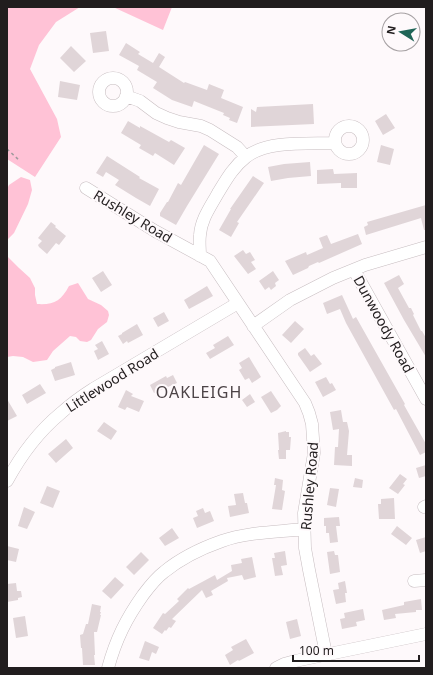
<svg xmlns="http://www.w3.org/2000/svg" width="433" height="675" font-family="'Noto Sans',sans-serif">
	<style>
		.green { fill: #ffc2d6 }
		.building { fill: #e0d5d8 }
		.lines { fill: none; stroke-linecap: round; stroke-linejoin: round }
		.minor-casing { stroke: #c7bdc0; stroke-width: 13 }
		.path { stroke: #a09b9d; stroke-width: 1.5; stroke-dasharray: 3 3; stroke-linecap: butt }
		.minor { stroke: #fff; stroke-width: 12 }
		.labels { text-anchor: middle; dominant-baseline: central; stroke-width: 4; stroke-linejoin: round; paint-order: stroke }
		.street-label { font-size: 14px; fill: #211d1e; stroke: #fef9fb }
		.quarter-label { font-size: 16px; letter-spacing: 1px; fill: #4c4346; stroke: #fef9fb }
	</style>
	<rect width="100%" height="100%" fill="#fef9fb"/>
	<path class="green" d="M7,7H80L56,22L39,45L30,69L57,119L61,137L35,177L7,159Z
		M113,7H172L163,30Z
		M21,177L30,180L32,190L28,204L14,233L7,240V189L9,185Z
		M7,256L19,268L30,278L35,288V295L37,304C54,305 61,301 69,286L78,283L88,299L101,305L108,311L109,315L107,322L98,329L91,340L87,342L80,341L76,337L70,336L53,351L47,360L33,362L23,357L13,356L7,357Z"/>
	<path class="building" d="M106,31L109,51L93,53L90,33Z
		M126,43L140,52L138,54L153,63L159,53L165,57L159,67L184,83L185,82L207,90L209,84L224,90L221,98L243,107L237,123L229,120L230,118L223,115L224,113L194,101L192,107L172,100L153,88L157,82L137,70L139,66L119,55Z
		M71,46L86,61L74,72L60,58Z
		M60,81L80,85L77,100L58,97Z
		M313,104L314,124L251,127V109L256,112L257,107Z
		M386,114L395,128L383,135L375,121Z
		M128,121L140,128V126L169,142L171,140L185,148L174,165L155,153L153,156L139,148L141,145L121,133Z
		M204,145L219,154L187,206L176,225L160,216V213L167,202H168L178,183L181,185Z
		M381,145L394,149L390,165L377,162Z
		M107,156L140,177L139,178L159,189L150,206L136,198L115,185L119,180L106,172L103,177L96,173Z
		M310,162L311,176L288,178L271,181L268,167L284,164Z
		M333,169L334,174L357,173V188H341V183L317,184V170Z
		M253,176L264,183L237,222L239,223L231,237L219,230L231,209H230Z
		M426,205V230H424L421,218L366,235L364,227L368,225L367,222Z
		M51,222L56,226L55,227L66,236L59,245L56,243L47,254L39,247L38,245L42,241L38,238Z
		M358,234L362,244L319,263L318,262L309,266L308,268L293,275L285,261L306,252L307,255L323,248L319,238L327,235L331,244Z
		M243,250L246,254L250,252L255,260L251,262L256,269L248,274L234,256Z
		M103,271L112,285L101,292L92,278Z
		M273,271L279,280L275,283L276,286L271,290L269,287L265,290L259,281Z
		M399,275L404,284L398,288L409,308H411L414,314L413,315L421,331H422L426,338V357L404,320L384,283Z
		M207,286L213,296L189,309L184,300Z
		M342,295L353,319L356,317L405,404L404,405L426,444V452L420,455L396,409L394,410L346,323L340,309L327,314L323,303Z
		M164,312L169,321L158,327L153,318Z
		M295,321L304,329L291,343L282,335Z
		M137,324L143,335L128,343L127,341L123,344L118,336L122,334V333Z
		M228,336L234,345L210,359L206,353L215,348L213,345Z
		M102,341L109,354L98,360L94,351L98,349L95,345Z
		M305,348L311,356L314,354L322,364L310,372L298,355V353Z
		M249,357L261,377L252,383L249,378L245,380L239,370L242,368L239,363Z
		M71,362L75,375L55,381L51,370L55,368V367Z
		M173,375L177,383L154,393L150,385L166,376L167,378Z
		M326,377L330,384L332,383L336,390L323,397L315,382Z
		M40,384L46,393L27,404L22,395Z
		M126,390L133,394L131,396L144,401L139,412L127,407L125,410L118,407Z
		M271,391L281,406L277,410L271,413L261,397Z
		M250,394L255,402L247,407L242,400Z
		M7,399L17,416L7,421Z
		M341,410L343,422H347L349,431L347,455H352V466L334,465L335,447H338L339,429L333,430L330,412Z
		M104,422L117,431L111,440L97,431Z
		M286,431V432H289V437H291L290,450H286V459H279L278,450H279L278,433Z
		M66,439L73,448L56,463L48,454Z
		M426,465V476L419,478L416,468Z
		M400,474L407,479L403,484L405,485L398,494L389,488Z
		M275,478L283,480L282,490L285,491L282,510L272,509L276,485H274Z
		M355,478L363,480L362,488L353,487Z
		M47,486L60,491L53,508L40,503Z
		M330,488L339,489L336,507L327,505Z
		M243,493L245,503H247L249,513L230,517L228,506L236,505L234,494Z
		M394,498L395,519H379L378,504H381V499Z
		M24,507L35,512L27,529L18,526Z
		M203,508L205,513L210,511L214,521L197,528L193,518L198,516L196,511Z
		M339,517L340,526H336L338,542L330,543L329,533H326V526H324V518Z
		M397,526L412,538L406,545L391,534Z
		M172,528L179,538L165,546L159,538Z
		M426,537V551L420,553L416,540Z
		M7,546L19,549L16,562L7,560Z
		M285,551L287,565L281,566L283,575L275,576L272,558H275L274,553Z
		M334,551L335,555H338L340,572L330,574L327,552Z
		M141,552L149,560L134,575L126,567Z
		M252,557L256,577L244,580L242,575L227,578L228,581L211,591L213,595L206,598L202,590L172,619L176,621L171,628L169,627L166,631L165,630L162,634L153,628L163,613L165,614L179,601L177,599L188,588L189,589L215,575L217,580L232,571L231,565L242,563L241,559Z
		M115,577L124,585L111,599L102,591Z
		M345,581L347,593H345L346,602L336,604L333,590L339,589L338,583Z
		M16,583L17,591H21L22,597L18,598V600L7,602V584Z
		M421,599L422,610H416V612L395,614L396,618L384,620L382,610L404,605V602Z
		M92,604L101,606L100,612H101L100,615H101L97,632H94L95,655H94L95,665H83L82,648H81L80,635L83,634L86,624H88Z
		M363,609L365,620L356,622L357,626L342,629L340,619L345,618L344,613Z
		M25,616L28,636L16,638L13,618Z
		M297,619L301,636L290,639L286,622Z
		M246,639L254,653L239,661L238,660L230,665L225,655L233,650L231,647Z
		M145,641L159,647L156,654L152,652L149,661L139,658Z"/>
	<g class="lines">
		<defs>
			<path id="minor" d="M99 92a14 14 0 1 1 28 0a14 14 0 1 1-28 0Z
				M126,96L140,101L156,113L167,118L179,122L201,126L210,130L237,147L246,157
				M335 140a14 14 0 1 1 28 0a14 14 0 1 1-28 0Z
				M86,188L155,231L210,261L305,403L309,413L312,424L314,453L304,513L305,548L309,570L326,654
				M200,256C200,249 199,241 200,235C201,219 211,206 218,193C226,180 233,167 246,157C267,140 308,144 334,143
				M354,270L426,399
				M253,326L290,300L333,278L365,265L426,247
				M7,481C21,455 38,432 61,413C71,404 82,396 93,389L238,303
				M424,507L426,506
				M414,581L426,580
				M108,668C116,639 126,619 143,595C149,587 156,578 164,572C181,558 202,548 222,541C247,532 277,532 304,529
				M276,668L284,664L295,661L426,634"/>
		</defs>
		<use href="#minor" class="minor-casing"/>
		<path class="path" d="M7,149L20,161"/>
		<use href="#minor" class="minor"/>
	</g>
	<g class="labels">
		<g class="street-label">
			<text transform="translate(133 216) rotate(31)">Rushley Road</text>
			<text transform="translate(384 324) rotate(61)">Dunwoody Road</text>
			<text transform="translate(112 380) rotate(-32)">Littlewood Road</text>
			<text transform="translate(309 486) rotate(-85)">Rushley Road</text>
		</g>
		<g class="quarter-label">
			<text x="199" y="392">OAKLEIGH</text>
		</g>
	</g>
	<rect width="433" height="675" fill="none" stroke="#211d1e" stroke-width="16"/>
	<g transform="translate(401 32) rotate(281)"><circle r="19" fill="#fef9fb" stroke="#a6a1a3"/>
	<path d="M0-3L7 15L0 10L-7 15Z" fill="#206557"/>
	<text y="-6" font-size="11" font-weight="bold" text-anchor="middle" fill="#211d1e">N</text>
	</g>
	<path d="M293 655v6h126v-6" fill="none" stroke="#211d1e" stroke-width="2"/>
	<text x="299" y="655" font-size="12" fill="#211d1e" stroke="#fef9fb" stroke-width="3" paint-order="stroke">100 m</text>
</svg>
